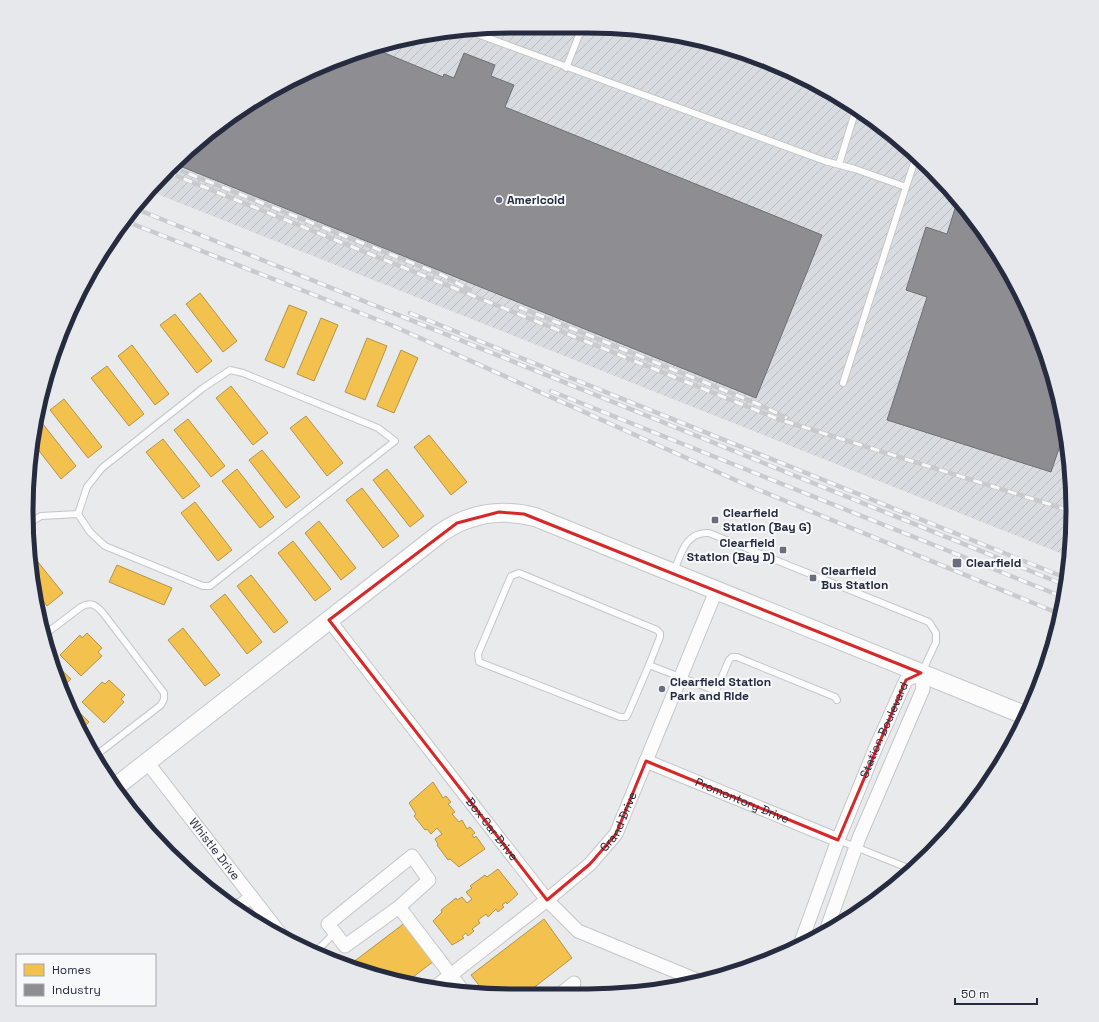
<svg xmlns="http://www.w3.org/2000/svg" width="1099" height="1022" font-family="'Space Grotesk',sans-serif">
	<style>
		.industrial { fill: url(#industrial-furrows) }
		.homes { fill: #f2c14e; stroke: #b5944a }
		.industry { fill: #8d8d92; stroke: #6e7079 }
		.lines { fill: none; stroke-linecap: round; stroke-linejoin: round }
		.lane-casing { stroke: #c5c6c9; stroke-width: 8 }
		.street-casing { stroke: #c5c6c9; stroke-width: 15 }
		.secondary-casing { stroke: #c6c8cc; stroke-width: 20 }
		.lane { stroke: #fcfcfc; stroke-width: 6 }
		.street { stroke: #fcfcfc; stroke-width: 13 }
		.secondary { stroke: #fcfcfc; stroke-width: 18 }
		.rail-casing { stroke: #c9cacd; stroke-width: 4.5 }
		.rail { stroke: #f7f8fa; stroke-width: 3; stroke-dasharray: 9; stroke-linecap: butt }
		.marked { fill: none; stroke: #d62828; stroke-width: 3; stroke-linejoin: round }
		.poi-dot { fill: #6a6e7c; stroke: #f7f8fa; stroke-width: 1.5 }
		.labels { text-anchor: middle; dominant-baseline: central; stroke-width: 4; stroke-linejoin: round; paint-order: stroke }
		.poi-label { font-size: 12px; font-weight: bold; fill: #262b3f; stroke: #f7f8fa; text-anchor: start }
		.street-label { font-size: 12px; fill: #262b3f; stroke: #f7f8fa }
		.rim { fill: none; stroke: #262b3f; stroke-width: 5 }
	</style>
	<defs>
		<pattern id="industrial-furrows" width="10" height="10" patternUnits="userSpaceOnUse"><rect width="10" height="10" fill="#d8dbdf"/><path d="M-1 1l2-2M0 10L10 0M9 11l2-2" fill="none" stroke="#b9bcc0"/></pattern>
	</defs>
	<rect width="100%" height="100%" fill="#e8eaec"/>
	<path class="industrial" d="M511,26L620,27L714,43L802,76L883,126L952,191L1008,268L1047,355L1069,447L1072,542L1070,557L147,190L216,126L297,76L416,35Z"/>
	<path class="homes" d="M200,293L237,341L223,352L186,304Z
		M289,305L307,312L284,368L265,360Z
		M175,314L212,361L197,373L160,325Z
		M321,318L338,325L314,381L297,374Z
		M367,338L387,346L365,400L345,392Z
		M132,345L169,394L155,405L118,356Z
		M401,350L418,358L394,413L377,406Z
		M107,366L144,414L129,426L91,378Z
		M231,386L268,433L253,445L216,398Z
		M64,399L102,447L88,458L50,410Z
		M306,416L343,463L327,476L290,428Z
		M39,419L76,466L61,479L33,443L37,420Z
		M188,419L225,466L211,477L174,430Z
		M429,435L467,482L451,495L414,447Z
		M163,439L200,486L183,499L146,452Z
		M262,450L300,497L286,508L249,460Z
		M237,469L274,517L260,528L222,481Z
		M387,469L424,516L410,527L373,480Z
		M362,488L399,536L383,548L346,500Z
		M27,493L33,500L28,504Z
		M195,502L232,550L218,561L181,513Z
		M319,521L356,568L341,580L305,533Z
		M293,541L331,589L315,601L278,553Z
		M29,551L63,593L47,606L34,589L30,575Z
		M117,565L172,588L164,605L109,582Z
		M251,575L288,622L274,633L237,586Z
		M225,594L262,642L247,654L210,606Z
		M183,628L220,675L205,686L168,640Z
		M87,633L102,648L98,652L102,656L81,676L60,655L80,635L82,638Z
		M50,659L71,679L62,688L52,667Z
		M109,680L125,695L121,699L124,702L104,723L82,702L102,682L105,684Z
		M74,707L89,722L84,727L88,731L85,734L72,709Z
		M433,782L443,798L446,796L451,802L448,804L455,812L452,814L459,822L462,820L467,829L470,827L475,833L472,835L474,838L476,836L485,849L459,867L450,859L448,860L437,845L438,844L435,839L442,834L437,828L431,834L427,829L425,830L414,816L416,814L409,803Z
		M498,869L518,894L507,904L506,902L502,905L504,907L498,912L496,909L488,917L486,914L478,920L480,923L472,929L474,931L468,936L466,933L462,936L464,938L452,945L433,921L442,912L441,910L456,898L457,900L462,897L467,903L472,899L466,892L472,888L470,886L485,875L487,877Z
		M544,919L572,958L523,996L485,993L471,975Z
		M406,922L434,961L405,983L348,966Z"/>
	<path class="industry" d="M375,49L443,77L444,74L454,78L464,53L495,65L491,76L514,85L505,107L822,235L756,398L175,164L216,126L297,76Z
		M958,199L1008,268L1047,355L1065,431L1051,472L887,420L927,297L906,290L926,227L947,234Z"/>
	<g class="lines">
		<defs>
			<path id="lane" d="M579,27L578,31L579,35
				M466,30L825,161L855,169L906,187L916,157
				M671,35L806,78
				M566,68L579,35L583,32L585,27
				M808,80L814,83
				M839,164L856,109
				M843,383L906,187
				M28,524L41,516L78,514L87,487L102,468L203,388L230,370L243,373L378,428L395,441L210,586H203L105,546L90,532L78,514
				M674,571C681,554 686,531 709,533L929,622L936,633V642L922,672
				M44,635L81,607C91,601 96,605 103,613L164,693V699L161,705L95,756
				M649,665L628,714L626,717H620L479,662L478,654L511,576L519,573L657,630L660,633V637L649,665L716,691L729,660L732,657H737L835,697L837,700
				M838,840L913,870
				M314,953L335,933"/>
			<g id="street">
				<path id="s1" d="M329,620L547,900L578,931L699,981"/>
				<path id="s2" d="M646,761L838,840"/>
				<path id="s3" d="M147,762L282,936"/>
				<path d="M399,907L429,880L412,856L328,924L345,946L399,907L463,991"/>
				<path d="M235,909L252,897"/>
				<path id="s4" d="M800,945L838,840L876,747L906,680L921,673L923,689L859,838L825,934"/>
				<path id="s5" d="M434,988L547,900L590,864L616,834L716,591"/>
				<path d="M559,995L574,983"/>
			</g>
			<path id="secondary" d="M114,788L442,532C471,513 501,508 535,517L1027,716"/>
		</defs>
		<use href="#lane" class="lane-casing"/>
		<use href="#street" class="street-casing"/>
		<use href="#secondary" class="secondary-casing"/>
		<use href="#lane" class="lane"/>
		<use href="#street" class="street"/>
		<use href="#secondary" class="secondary"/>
		<defs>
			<path id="rail" d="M172,167L442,275L470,290
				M167,172L778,419L1071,511
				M134,208L1065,585
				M125,221L391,325L742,483L1060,614
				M519,307L758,404L787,418
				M410,313L1066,578
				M551,391L1063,597"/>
		</defs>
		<use href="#rail" class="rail-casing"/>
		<use href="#rail" class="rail"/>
	</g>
	<path class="marked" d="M499,512L524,514L921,673L906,680L838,840L646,761L616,834L590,864L547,900L329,620L457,523Z"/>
	<g class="poi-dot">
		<circle cx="499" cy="200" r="4"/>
		<rect x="711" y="516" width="8" height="8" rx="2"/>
		<rect x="779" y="546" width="8" height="8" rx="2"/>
		<rect x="952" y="558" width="10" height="10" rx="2"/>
		<rect x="809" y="574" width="8" height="8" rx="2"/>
		<circle cx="662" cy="689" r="4"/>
	</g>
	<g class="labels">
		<g class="poi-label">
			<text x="507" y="200">Americold</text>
			<text x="723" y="513">Clearfield<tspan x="723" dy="14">Station (Bay G)</tspan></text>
			<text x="775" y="543" text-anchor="end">Clearfield<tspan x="775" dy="14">Station (Bay D)</tspan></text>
			<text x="966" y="563">Clearfield</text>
			<text x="821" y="571">Clearfield<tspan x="821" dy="14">Bus Station</tspan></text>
			<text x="670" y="682">Clearfield Station<tspan x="670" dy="14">Park and Ride</tspan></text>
		</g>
		<g class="street-label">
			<text stroke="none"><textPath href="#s4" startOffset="231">Station Boulevard</textPath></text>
			<text stroke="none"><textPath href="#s2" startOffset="104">Promontory Drive</textPath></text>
			<text stroke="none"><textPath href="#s5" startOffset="251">Grand Drive</textPath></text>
			<text stroke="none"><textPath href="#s1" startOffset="265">Box Car Drive</textPath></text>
			<text stroke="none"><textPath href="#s3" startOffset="110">Whistle Drive</textPath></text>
		</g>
	</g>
	<path d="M0 0H1099V1022H0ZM511 33H588A478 478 0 0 1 1066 511V511A478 478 0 0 1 588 989H511A478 478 0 0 1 33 511V511A478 478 0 0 1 511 33Z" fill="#e6e8eb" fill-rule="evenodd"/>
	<path class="rim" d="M511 33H588A478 478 0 0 1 1066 511V511A478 478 0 0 1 588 989H511A478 478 0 0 1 33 511V511A478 478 0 0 1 511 33Z"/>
	<rect x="16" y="954" width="140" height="52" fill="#f7f8fa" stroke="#a3a6af"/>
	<rect x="24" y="964" width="20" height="12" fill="#f2c14e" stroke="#a3a6af"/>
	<text x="52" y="974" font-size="12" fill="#262b3f">Homes</text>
	<rect x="24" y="984" width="20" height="12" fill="#8d8d92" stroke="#a3a6af"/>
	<text x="52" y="994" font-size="12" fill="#262b3f">Industry</text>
	<path d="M955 998v6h82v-6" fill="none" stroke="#262b3f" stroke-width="2"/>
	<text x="961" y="998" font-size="12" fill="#262b3f" stroke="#f7f8fa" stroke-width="3" paint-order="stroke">50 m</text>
</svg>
